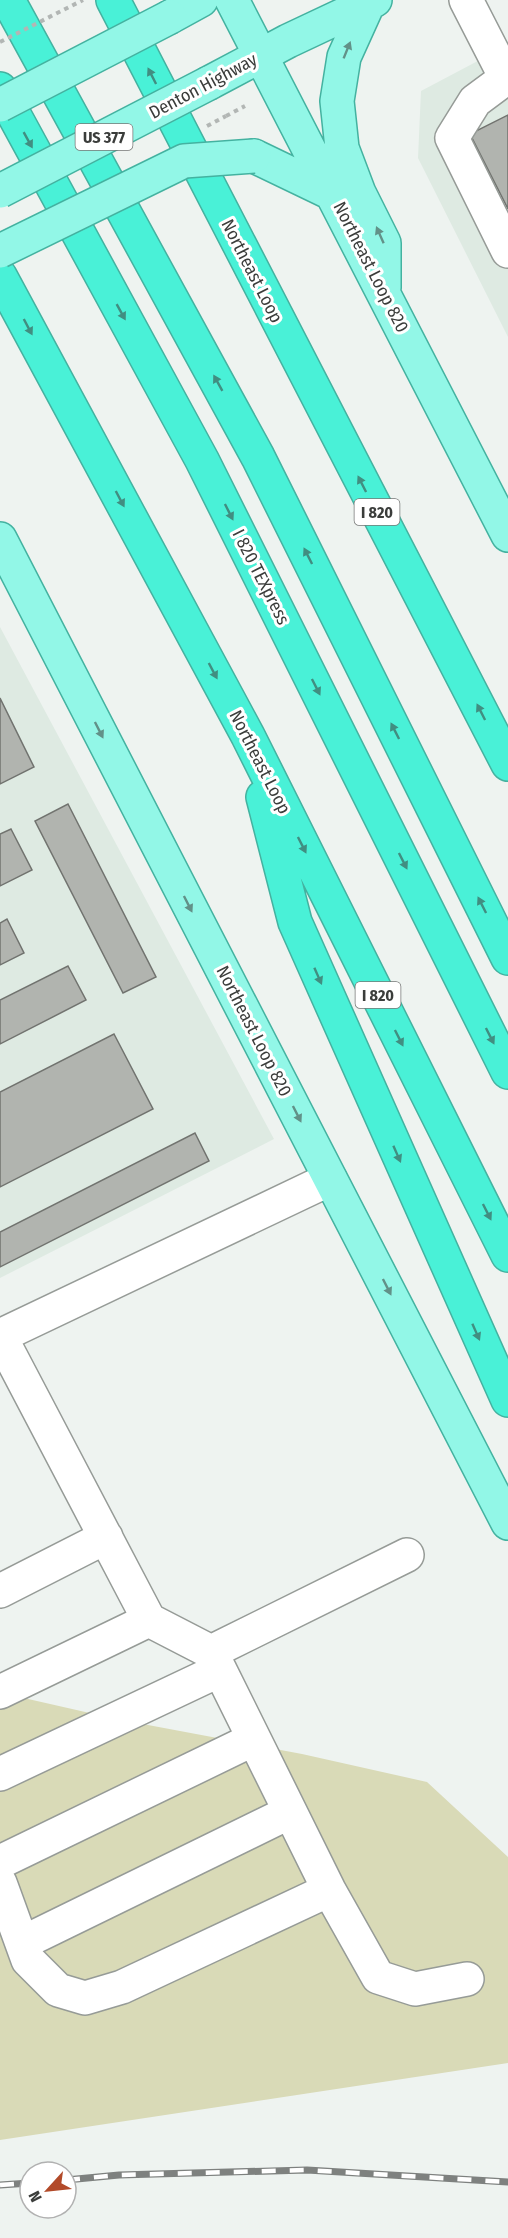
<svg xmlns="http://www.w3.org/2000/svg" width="508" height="2238" font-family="'Fira Sans Condensed',sans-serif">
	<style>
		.built { fill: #deeae2 }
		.green { fill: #d9dab7 }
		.building { fill: #b1b4af; stroke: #71736f; stroke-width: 1.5 }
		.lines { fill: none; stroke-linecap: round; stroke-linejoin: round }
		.minor-casing { stroke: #969b97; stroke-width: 36 }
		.major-casing { stroke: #44b2a0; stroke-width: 36 }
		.highway-casing { stroke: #44b2a0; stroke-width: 36 }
		.path { stroke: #b2b6b4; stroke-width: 4; stroke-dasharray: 4.5 4.5; stroke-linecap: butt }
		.minor { stroke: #fff; stroke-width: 33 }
		.major { stroke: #92f7e7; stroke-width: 33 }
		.highway { stroke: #49f1d7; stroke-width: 33 }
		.rail-casing { stroke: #7e817f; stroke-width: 7 }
		.rail { stroke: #fff; stroke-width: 4.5; stroke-dasharray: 14; stroke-linecap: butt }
		.major-bridge-casing { stroke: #44b2a0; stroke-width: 36; stroke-linecap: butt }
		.path-bridge { stroke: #b2b6b4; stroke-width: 4; stroke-dasharray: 4.5 4.5; stroke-linecap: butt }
		.major-bridge { stroke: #92f7e7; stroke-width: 33 }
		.oneway { fill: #629188 }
		.oneway2 { fill: #418e81 }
		.labels { text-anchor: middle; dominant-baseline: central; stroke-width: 6; stroke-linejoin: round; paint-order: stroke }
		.shield { fill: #fff; stroke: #767776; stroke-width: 1.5 }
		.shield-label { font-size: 16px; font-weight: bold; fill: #3b3d3b }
		.street-label { font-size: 18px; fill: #3b3d3b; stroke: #fff }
	</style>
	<rect width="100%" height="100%" fill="#eef3f0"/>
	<path class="built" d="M508,45V337L418,158L421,91Z
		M0,627L274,1139L0,1278Z"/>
	<path class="green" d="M0,1683L15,1696L116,1719L302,1754L427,1782L508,1857V2063L0,2140Z"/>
	<path class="building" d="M508,115V209L470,134Z
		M0,698L34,767L0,784Z
		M68,804L156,977L123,993L35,821Z
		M11,829L32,870L0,886V834Z
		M7,919L24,953L0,965V923Z
		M68,966L86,1000L0,1044V1000Z
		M114,1034L153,1109L0,1187V1092Z
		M195,1133L209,1161L0,1267V1232Z"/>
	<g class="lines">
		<defs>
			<path id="minor" d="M466,0L506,78L475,101L452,138L508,251
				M0,1336L330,1179
				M0,1591L106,1537
				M211,1652L407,1555
				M0,1692L149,1620
				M0,1774L220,1670
				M0,1862L254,1739
				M0,1883L28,1960L58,1990L85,1998L122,1987L329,1890L211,1652L149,1620L0,1336
				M329,1890L378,1977L415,1989L467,1979
				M22,1943L290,1812"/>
			<path id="major" d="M232,0L508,535
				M368,4L344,57L337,101L342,148L359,193L384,243V288
				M170,17L201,0
				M209,83L288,41L375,0
				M254,156L333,194
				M0,539L508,1523"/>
			<path id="highway" d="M8,0L258,457L508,958
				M113,0L508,764
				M0,89L202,460L508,1072
				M0,276L248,736L508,1255
				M263,797L295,922L508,1400"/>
		</defs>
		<use href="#minor" class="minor-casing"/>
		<use href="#major" class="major-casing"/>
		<use href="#highway" class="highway-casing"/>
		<path class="path" d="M226,116L245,106"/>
		<use href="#minor" class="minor"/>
		<use href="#major" class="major"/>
		<use href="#highway" class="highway"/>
		<defs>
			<path id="rail" d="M66,2180L119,2175L307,2170L508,2182
				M0,2185L30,2183"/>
		</defs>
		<use href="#rail" class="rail-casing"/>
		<use href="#rail" class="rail"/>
		<defs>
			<path id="major-bridge" d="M0,105L170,17
				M0,191L209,83
				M0,251L184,161L254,156"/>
		</defs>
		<use href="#major-bridge" class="major-bridge-casing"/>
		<path class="path-bridge" d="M0,42L83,0
			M207,126L226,116"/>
		<use href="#major-bridge" class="major-bridge"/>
	</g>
	<defs><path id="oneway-solid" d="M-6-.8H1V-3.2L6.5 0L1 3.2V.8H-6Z" transform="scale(1.5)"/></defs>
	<g class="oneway">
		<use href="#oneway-solid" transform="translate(347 50) rotate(-68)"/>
		<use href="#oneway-solid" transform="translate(380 235) rotate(-114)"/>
		<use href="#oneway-solid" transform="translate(99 730) rotate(63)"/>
		<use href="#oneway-solid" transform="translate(188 904) rotate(63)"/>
		<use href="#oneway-solid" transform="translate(297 1114) rotate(63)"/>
		<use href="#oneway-solid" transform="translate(387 1287) rotate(63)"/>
	</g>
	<g class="oneway2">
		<use href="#oneway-solid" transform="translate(152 76) rotate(-117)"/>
		<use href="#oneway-solid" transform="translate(28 140) rotate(61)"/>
		<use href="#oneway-solid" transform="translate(121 312) rotate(61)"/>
		<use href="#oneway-solid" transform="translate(28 327) rotate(62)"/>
		<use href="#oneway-solid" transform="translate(218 383) rotate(-119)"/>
		<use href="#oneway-solid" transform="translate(362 484) rotate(-117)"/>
		<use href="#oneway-solid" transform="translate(120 499) rotate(62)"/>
		<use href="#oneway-solid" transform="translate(229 512) rotate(63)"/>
		<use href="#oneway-solid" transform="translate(308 556) rotate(-117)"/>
		<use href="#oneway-solid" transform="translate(213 671) rotate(62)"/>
		<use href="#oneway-solid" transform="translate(316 687) rotate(63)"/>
		<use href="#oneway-solid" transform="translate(481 712) rotate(-117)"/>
		<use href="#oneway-solid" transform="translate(395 731) rotate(-117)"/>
		<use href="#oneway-solid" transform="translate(302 845) rotate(63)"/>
		<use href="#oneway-solid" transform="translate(403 861) rotate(63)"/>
		<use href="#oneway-solid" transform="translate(482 905) rotate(-117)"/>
		<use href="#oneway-solid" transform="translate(318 976) rotate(66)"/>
		<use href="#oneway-solid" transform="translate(490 1036) rotate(63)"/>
		<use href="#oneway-solid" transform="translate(399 1038) rotate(63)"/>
		<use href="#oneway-solid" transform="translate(397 1154) rotate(66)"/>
		<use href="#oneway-solid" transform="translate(487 1212) rotate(63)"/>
		<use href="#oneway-solid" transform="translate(476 1332) rotate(66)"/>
	</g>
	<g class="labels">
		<g class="shield">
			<rect x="75.5" y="124" width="57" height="26" rx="4.5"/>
			<rect x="354.5" y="499" width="45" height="26" rx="4.5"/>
			<rect x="355.5" y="982" width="45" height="26" rx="4.5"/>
		</g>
		<g class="shield-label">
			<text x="104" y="137">US 377</text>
			<text x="377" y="512">I 820</text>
			<text x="378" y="995">I 820</text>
		</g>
		<g class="street-label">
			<text transform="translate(203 86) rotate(-28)">Denton Highway</text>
			<text transform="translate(371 267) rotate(63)">Northeast Loop 820</text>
			<text transform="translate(252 271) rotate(63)">Northeast Loop</text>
			<text transform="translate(261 577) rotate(63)">I 820 TEXpress</text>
			<text transform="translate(260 762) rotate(63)">Northeast Loop</text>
			<text transform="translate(254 1031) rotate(63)">Northeast Loop 820</text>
		</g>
	</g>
	<g transform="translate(48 2190) rotate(243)"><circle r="28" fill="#ffffff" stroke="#b1b1b1" stroke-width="1.5"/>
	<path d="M0-4.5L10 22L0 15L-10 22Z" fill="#b24a29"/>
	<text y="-9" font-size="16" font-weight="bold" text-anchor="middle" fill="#3b3d3b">N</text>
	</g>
</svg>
